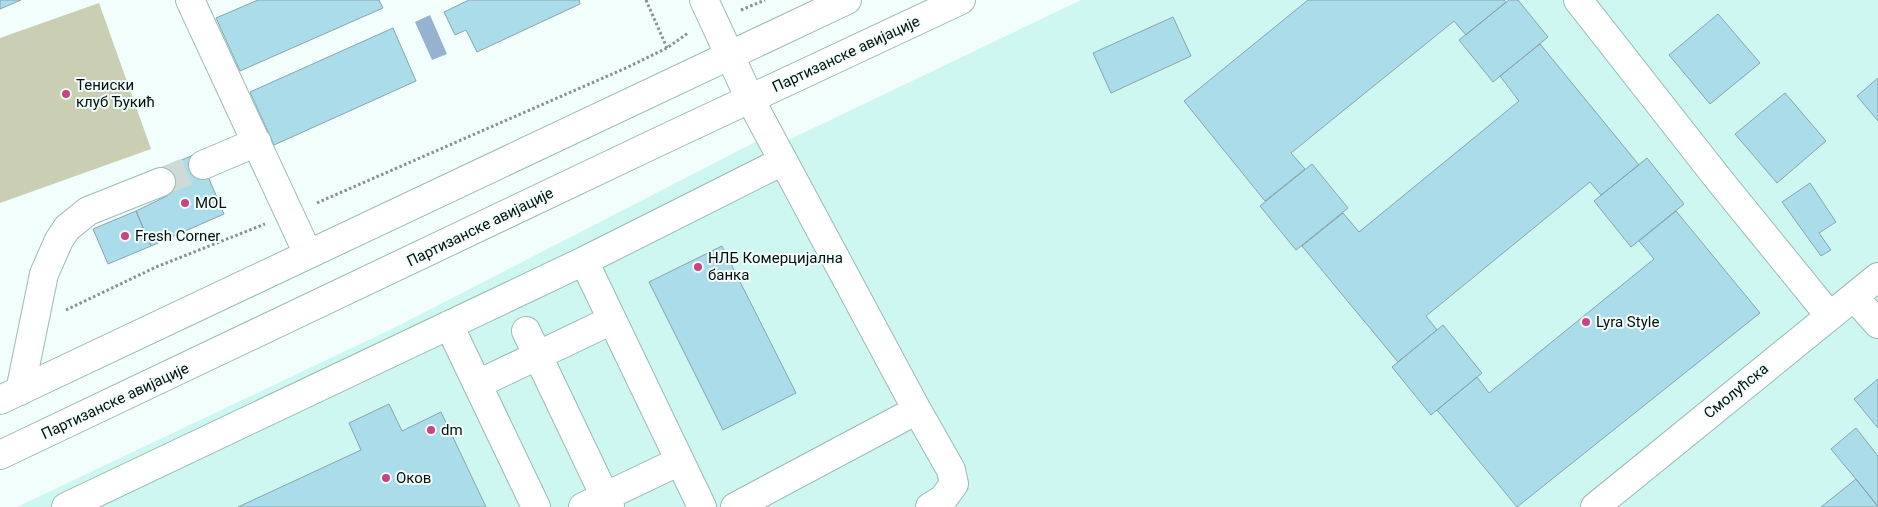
<svg xmlns="http://www.w3.org/2000/svg" width="1878" height="507" font-family="Roboto,sans-serif">
	<style>
		.built { fill: #cdf7f0 }
		.green { fill: #caceb2 }
		.water { fill: #96b2d1 }
		.building { fill: #abdce9; stroke: #88a5ae }
		.lines { fill: none; stroke-linecap: round; stroke-linejoin: round }
		.minor-tunnel { stroke: #cedad7; stroke-width: 28; stroke-dasharray: 28 14; stroke-linecap: butt }
		.minor-casing { stroke: #9bbab4; stroke-width: 30 }
		.major-casing { stroke: #9bbab4; stroke-width: 30 }
		.path { stroke: #86928f; stroke-width: 3; stroke-dasharray: 2.5 2.5; stroke-linecap: butt }
		.minor { stroke: #fff; stroke-width: 28 }
		.major { stroke: #fff; stroke-width: 28 }
		.poi-dot { fill: #ca4484; stroke: #f1fefb; stroke-width: 2 }
		.labels { text-anchor: middle; dominant-baseline: central; stroke-width: 4; stroke-linejoin: round; paint-order: stroke }
		.street-label { font-size: 15px; fill: #050f0d; stroke: #f1fefb }
		.poi-label { font-size: 15px; fill: #050f0d; stroke: #f1fefb; text-anchor: start }
	</style>
	<rect width="100%" height="100%" fill="#f1fefb"/>
	<path class="built" d="M1081,0H1878V507H17L398,326L767,136L774,147Z"/>
	<path class="green" d="M99,3L151,149L0,203V38Z"/>
	<path class="water" d="M430,15L447,54L432,60L415,22Z"/>
	<path class="building" d="M0,0H21L0,9Z
		M258,0H379L383,8L240,71L216,18Z
		M469,0H579L580,4L477,52L466,30L455,35L444,12Z
		M1308,0H1504L1506,2L1466,35L1454,21L1291,153L1305,169L1265,201L1184,101Z
		M1509,0H1518L1548,37L1493,82L1459,40Z
		M1718,14L1760,63L1710,104L1669,55Z
		M1173,17L1191,56L1111,93L1093,53Z
		M393,28L416,81L274,145L250,92Z
		M1540,44L1639,165L1601,195L1590,182L1426,316L1437,330L1398,362L1302,246L1343,213L1359,232L1519,101L1500,76Z
		M1878,78V121L1857,96Z
		M1785,93L1826,141L1777,183L1735,134Z
		M198,153L224,214L151,246L136,211L167,196L156,171Z
		M1647,158L1684,204L1631,247L1594,201Z
		M1312,164L1348,208L1296,250L1260,206Z
		M1810,183L1836,222L1819,233L1831,250L1821,256L1782,202Z
		M136,211L151,246L108,264L93,229Z
		M1676,211L1760,313L1517,507L1437,410L1477,377L1489,393L1654,259L1639,241Z
		M722,246L796,393L723,430L649,282Z
		M1443,325L1482,373L1431,415L1392,367Z
		M1878,379V428L1854,399Z
		M389,404L402,431L441,412L486,507H238L361,450L349,423Z
		M1856,428L1878,456V506L1831,449Z
		M1856,479L1878,507H1821Z"/>
	<g class="lines">
		<path class="minor-tunnel" d="M161,182L203,165"/>
		<defs>
			<path id="minor" d="M190,0L308,254
				M704,0L750,99L917,410L951,470L954,484L943,499L930,507
				M1578,0L1720,181L1829,315
				M203,165L257,142
				M584,261L702,507
				M1854,297L1878,324
				M449,325L536,507
				M526,331L610,507
				M478,384L612,320
				M20,391L44,274L59,240L67,228L88,211L161,182
				M66,507L584,261L783,161
				M583,507L680,461
				M735,507L917,410
				M1595,507L1878,277"/>
			<path id="major" d="M0,400L847,0
				M0,455L660,141L961,0"/>
		</defs>
		<use href="#minor" class="minor-casing"/>
		<use href="#major" class="major-casing"/>
		<path class="path" d="M646,0L667,48
			M741,10L765,0
			M317,203L628,67L667,48L688,33
			M66,310L156,267L265,224"/>
		<use href="#minor" class="minor"/>
		<use href="#major" class="major"/>
	</g>
	<g class="poi-dot">
		<circle cx="66" cy="94" r="5"/>
		<circle cx="185" cy="203" r="5"/>
		<circle cx="125" cy="236" r="5"/>
		<circle cx="698" cy="267" r="5"/>
		<circle cx="1586" cy="322" r="5"/>
		<circle cx="431" cy="430" r="5"/>
		<circle cx="386" cy="478" r="5"/>
	</g>
	<g class="labels">
		<g class="street-label">
			<text transform="translate(846 54) rotate(-25)">Партизанске авијације</text>
			<text transform="translate(480 227) rotate(-26)">Партизанске авијације</text>
			<text transform="translate(1736 391) rotate(-39)">Смолућска</text>
			<text transform="translate(115 401) rotate(-25)">Партизанске авијације</text>
		</g>
		<g class="poi-label">
			<text x="76" y="85">Тениски<tspan x="76" dy="17">клуб Ђукић</tspan></text>
			<text x="195" y="203">MOL</text>
			<text x="135" y="236">Fresh Corner</text>
			<text x="708" y="258">НЛБ Комерцијална<tspan x="708" dy="17">банка</tspan></text>
			<text x="1596" y="322">Lyra Style</text>
			<text x="441" y="430">dm</text>
			<text x="396" y="478">Оков</text>
		</g>
	</g>
</svg>
